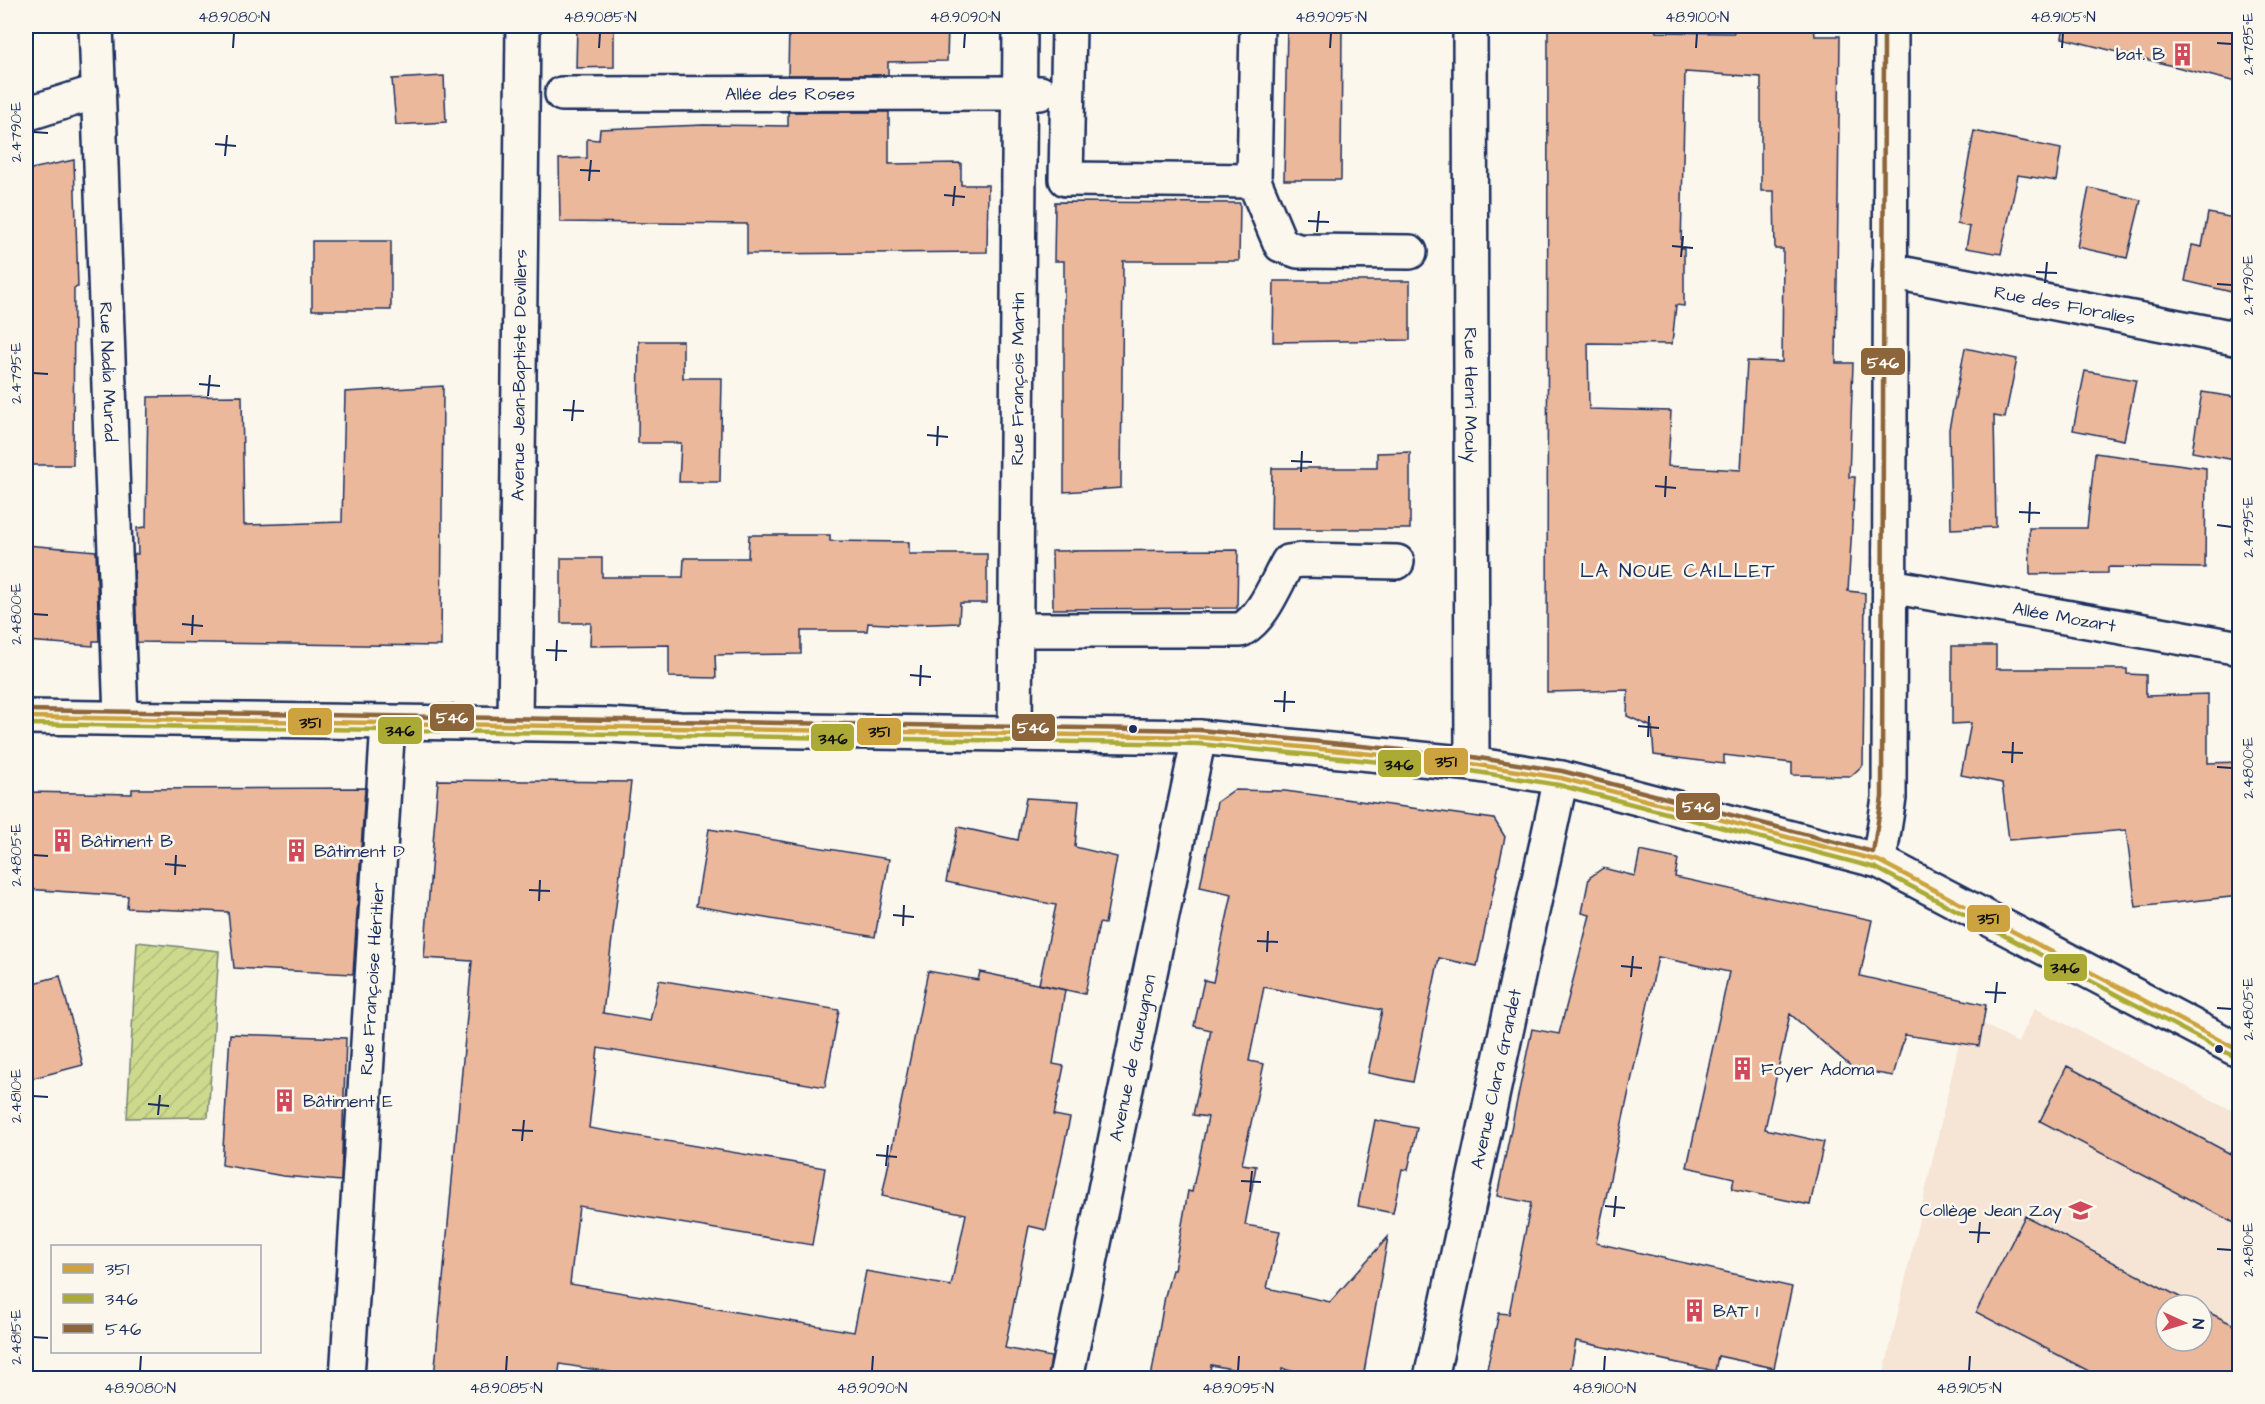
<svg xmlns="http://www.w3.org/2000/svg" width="2265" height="1404" font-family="'Architects Daughter',sans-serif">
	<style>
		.built { fill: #f6e4d4; fill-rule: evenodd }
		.garden { fill: url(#garden-furrows); stroke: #748475; stroke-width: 1.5 }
		.building { fill: #ebb89c; stroke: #1b2f5e; stroke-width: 1.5; fill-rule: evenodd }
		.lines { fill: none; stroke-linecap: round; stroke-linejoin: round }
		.minor-casing { stroke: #1b2f5e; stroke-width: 38 }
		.tertiary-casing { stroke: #1b2f5e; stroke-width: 38 }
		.minor { stroke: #fbf7ec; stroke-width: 33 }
		.tertiary { stroke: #fbf7ec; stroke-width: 33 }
		.bus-1-casing { stroke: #fbf7ec; stroke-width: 9 }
		.bus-2-casing { stroke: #fbf7ec; stroke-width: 9 }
		.bus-3-casing { stroke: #fbf7ec; stroke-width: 9 }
		.bus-1 { stroke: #cca33e; stroke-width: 4.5 }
		.bus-2 { stroke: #aaaa35; stroke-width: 4.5 }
		.bus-3 { stroke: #8d653a; stroke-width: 4.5 }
		.ticks { fill: none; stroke: #1b2f5e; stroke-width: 2 }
		.bus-dot { fill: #1b2f5e; stroke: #fbf7ec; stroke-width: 2 }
		.labels { text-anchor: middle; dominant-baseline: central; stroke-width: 5; stroke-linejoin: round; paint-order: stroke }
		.poi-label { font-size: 18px; fill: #1b2f5e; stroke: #fbf7ec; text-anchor: start }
		.street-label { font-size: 18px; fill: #1b2f5e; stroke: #fbf7ec }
		.neighbourhood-label { font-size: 20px; letter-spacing: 1.5px; fill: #1b2f5e; stroke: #fbf7ec }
		.line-badge { stroke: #fbf7ec; stroke-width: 2 }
		.badge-label { font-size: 16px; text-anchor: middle; font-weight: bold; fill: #fff }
		.pale-badge-label { font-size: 16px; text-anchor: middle; font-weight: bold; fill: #111 }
		.neatline { fill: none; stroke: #1b2f5e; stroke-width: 2 }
		.ticks-label { font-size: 15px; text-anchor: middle; fill: #1b2f5e }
	</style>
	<defs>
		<pattern id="garden-furrows" width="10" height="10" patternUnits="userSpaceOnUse" patternTransform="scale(1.5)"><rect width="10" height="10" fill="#cdd98c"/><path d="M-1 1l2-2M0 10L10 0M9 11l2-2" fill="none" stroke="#afbb7b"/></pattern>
	</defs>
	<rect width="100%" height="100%" fill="#fbf7ec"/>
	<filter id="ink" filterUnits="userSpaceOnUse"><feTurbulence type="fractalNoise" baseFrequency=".0167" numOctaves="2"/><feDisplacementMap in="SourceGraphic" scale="12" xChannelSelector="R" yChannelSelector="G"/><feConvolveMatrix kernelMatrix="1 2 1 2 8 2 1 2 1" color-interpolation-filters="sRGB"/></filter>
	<g filter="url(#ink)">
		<path class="built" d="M2035,1008L2239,1114V1378H1883L1959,1043L1983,1024L2018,1043ZM2166,1305H2202V1341H2166Z"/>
		<path class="garden" d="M137,942L219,951L208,1117L127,1118Z"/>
		<path class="building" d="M577,26H614V67L576,68Z
			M789,26H948L947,61L888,62V75H788Z
			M1287,26H1342L1341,180H1284Z
			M1548,26H1656V32L1734,33V26H1814L1815,36H1840L1836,363H1853L1849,477H1855L1848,591L1865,593L1863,765L1851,776L1792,775V763L1724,755V764L1654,755L1652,727L1627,716L1628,690L1547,692ZM1685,72L1761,77V191H1774L1775,249H1783L1782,362L1747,361L1741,470L1668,466L1671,411L1589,409L1588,343L1672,344L1676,305L1684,306V248H1681Z
			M2064,26H2240V83L2062,38Z
			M444,76L446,122L396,125L392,79Z
			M788,112H889V164L961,163V185H988L987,252L747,254V224L560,222L559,159L587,158V139L599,140L600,129L704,125L788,126Z
			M1974,131L2061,149L2056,181L2018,175L2001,254L1966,248L1970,227L1957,224Z
			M74,160L78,287L74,288L73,465H26V170Z
			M2089,188L2141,200L2127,258L2077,247Z
			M1055,202L1240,203L1239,261H1123L1121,488L1064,492V261H1054Z
			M2208,213L2240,219V294L2185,281L2192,245L2202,247Z
			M312,241H391V310H312Z
			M1274,281H1410V340L1273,342Z
			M639,341H683V378H722L720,482H679L681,443H638Z
			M1965,348L2017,359L2005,418L1994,416L1996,527L1951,529L1949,429Z
			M2085,371L2136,380L2124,440L2073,430Z
			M443,386L441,646L137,642L134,554H138L137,528L146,527L148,397L242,396L244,525L342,522L345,392Z
			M2202,392L2240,398V461L2192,452Z
			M1410,452V529H1271L1272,468H1377V453Z
			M2095,453L2206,468L2205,568L2108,567V573L2030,574L2029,528H2087Z
			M749,535H830V541L909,542V554H987V603H960L959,623L904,625L868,623L867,631H801V654L715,655L716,678L669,677V645L590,646L591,623H561V558H602V577H683L684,558H748Z
			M26,545L96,551L99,641H93V646L26,641Z
			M1238,550L1237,608L1053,609L1052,551Z
			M1952,646H1996V669H2127V674L2146,675V696L2208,694V763L2240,762V896L2136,907L2126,830L2009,840L2002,783L1961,775L1971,723L1952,724Z
			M438,780L631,782L603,1013L650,1021L659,980L839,1010L825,1087L598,1048L589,1128L825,1168L812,1245L579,1206L570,1284L854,1332L866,1271L951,1286L966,1214L882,1196L928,971L978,980L980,972L1065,990L1053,1064L1064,1066L1054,1115L1070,1118L1046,1230L1029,1226L1005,1348L1051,1357L1048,1378H647L560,1364L558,1378H434L472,961L424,958Z
			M365,788L353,974L234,968L228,912L127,908L128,896L26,889V792L132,794V789Z
			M1234,790L1285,791L1494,819L1505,837L1477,966L1439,958L1413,1082L1368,1073L1382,1010L1264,987L1249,1061L1264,1064L1242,1164L1256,1166L1245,1225L1280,1231L1267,1288L1330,1302L1388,1237L1363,1378H1325L1282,1369L1281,1378H1277L1211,1365L1209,1378H1151L1165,1296L1172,1270H1174L1188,1191L1192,1192L1208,1117L1193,1115L1211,1030L1194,1026L1204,980L1213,982L1232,894L1200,887L1217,802Z
			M1026,798L1079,801L1075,847L1117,857L1105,924L1099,923L1085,994L1039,984L1056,905L946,882L958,827L1018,840Z
			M709,829L889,859L875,937L696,906Z
			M1640,851L1678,859L1675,877L1872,920L1860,976L1986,1005L1979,1046L1905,1035L1893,1076L1854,1069L1790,1014L1765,1129L1824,1142L1810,1205L1732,1189L1734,1178L1687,1167L1729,972L1658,957L1596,1243L1792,1287L1774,1368L1718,1356L1715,1371L1576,1341L1569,1378H1485L1499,1313L1509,1314L1531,1203L1497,1196L1532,1029L1559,1034L1590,915L1582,913L1589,878L1603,868L1635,876Z
			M60,976L83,1065L26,1080V985Z
			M230,1034L346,1038L341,1181L283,1176L222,1165Z
			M2067,1066L2240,1159V1226L2040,1121Z
			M1375,1120L1417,1128L1408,1170L1402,1169L1393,1213L1358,1206Z
			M2025,1216L2195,1305H2166V1341H2202V1309L2240,1328V1378H2102L1976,1312Z"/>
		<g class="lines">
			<defs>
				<g id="minor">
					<path id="s1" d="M96,26L121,718"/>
					<path d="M1069,26L1066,179L1254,181L1281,245L1298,251L1410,252"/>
					<path id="s2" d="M1470,26L1472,764"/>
					<path id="s3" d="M562,94L1040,93"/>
					<path d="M26,114L99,91"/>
					<path d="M1254,181L1257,26"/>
					<path id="s4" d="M1890,271L2240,339"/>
					<path id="s5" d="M1890,586L2240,648"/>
					<path d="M1015,630H1241C1264,617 1275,585 1288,562L1302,560L1397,562"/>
					<path id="s6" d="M515,725L523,26"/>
					<path id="s7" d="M1015,733L1020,26"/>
					<path d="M1879,861L1889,798L1891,26"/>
					<path id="s8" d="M347,1378L388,723"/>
					<path id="s9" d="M1066,1378L1199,737"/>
					<path id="s10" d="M1431,1378L1561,778"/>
				</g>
				<path id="tertiary" d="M26,717L608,725L680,729L1199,737L1472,764L1561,778L1879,861L2240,1051"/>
			</defs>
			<use href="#minor" class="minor-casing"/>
			<use href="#tertiary" class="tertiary-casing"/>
			<use href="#minor" class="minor"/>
			<use href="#tertiary" class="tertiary"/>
			<defs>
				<path id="bus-1" d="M26,717L1199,737L1472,764L1561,778L1879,861L2240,1051"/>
				<path id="bus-2" d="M26,724L1199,744L1471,771L1559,785L1876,868L2237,1058"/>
				<path id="bus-3" d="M26,710L1200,730L1473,757L1562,771L1873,852L1882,797L1884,26"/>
			</defs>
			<use href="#bus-1" class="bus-1-casing"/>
			<use href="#bus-2" class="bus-2-casing"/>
			<use href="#bus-3" class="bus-3-casing"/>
			<use href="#bus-1" class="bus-1"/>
			<use href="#bus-2" class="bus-2"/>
			<use href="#bus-3" class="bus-3"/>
		</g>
	</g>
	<path class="ticks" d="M2217,43L2232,44M233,48L234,33M599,48L600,33M964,48L965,33M1330,48L1331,33M1696,48L1697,33M2062,48L2063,33M33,132L48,133M215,144L236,146M225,156L227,135M580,170L600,171M589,181L591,160M944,195L965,197M953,206L955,186M1308,221L1329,222M1317,232L1319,211M1672,246L1693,248M1681,257L1683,236M2036,272L2057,273M2045,283L2047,262M2217,284L2232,285M33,373L48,374M199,384L220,386M208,396L210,375M563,410L584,411M572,421L574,400M927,435L948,437M937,446L938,426M1291,461L1312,462M1301,472L1302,451M1655,486L1676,488M1665,497L1666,476M2019,512L2040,513M2029,523L2030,502M2217,525L2232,527M33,614L48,615M182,624L203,626M192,635L193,615M546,650L567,651M556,661L557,640M910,675L931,677M920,686L921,665M1274,701L1295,702M1284,712L1285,691M1638,726L1659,728M1648,737L1649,716M2002,752L2023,753M2012,763L2013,742M2217,767L2232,768M33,855L48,856M165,864L186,866M175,875L176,855M529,890L550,891M539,901L540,880M893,915L914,917M903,926L904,905M1257,941L1278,942M1267,952L1268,931M1621,966L1642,968M1631,977L1633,956M1985,992L2006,993M1995,1003L1997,982M2217,1008L2232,1009M33,1096L48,1097M148,1104L169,1106M158,1115L160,1095M512,1130L533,1131M522,1141L524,1120M876,1155L897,1157M886,1166L888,1145M1241,1181L1261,1182M1250,1192L1252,1171M1605,1206L1625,1208M1614,1217L1616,1196M1969,1232L1990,1233M1978,1243L1980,1222M2217,1249L2232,1250M33,1337L48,1338M140,1371L141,1356M506,1371L507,1356M872,1371L873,1356M1238,1371L1239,1356M1604,1371L1605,1356M1969,1371L1970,1356"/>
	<defs>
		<symbol id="building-bare" viewBox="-9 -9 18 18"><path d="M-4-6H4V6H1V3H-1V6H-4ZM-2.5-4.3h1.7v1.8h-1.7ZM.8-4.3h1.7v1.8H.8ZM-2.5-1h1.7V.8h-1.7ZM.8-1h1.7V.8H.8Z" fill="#d1495b" stroke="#fbf7ec" stroke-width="2.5" paint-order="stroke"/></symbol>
		<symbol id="school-bare" viewBox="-9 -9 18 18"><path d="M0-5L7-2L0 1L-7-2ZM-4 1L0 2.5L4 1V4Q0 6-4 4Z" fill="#d1495b" stroke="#fbf7ec" stroke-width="2.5" paint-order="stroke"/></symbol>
	</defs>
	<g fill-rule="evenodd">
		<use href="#building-bare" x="2166" y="38" width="33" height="33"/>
		<use href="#building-bare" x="46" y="824" width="33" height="33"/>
		<use href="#building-bare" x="280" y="834" width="33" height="33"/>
		<use href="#building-bare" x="1726" y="1052" width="33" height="33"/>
		<use href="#building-bare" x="268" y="1084" width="33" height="33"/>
		<use href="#school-bare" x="2064" y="1194" width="33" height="33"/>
		<use href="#building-bare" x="1678" y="1294" width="33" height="33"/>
	</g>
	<g class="bus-dot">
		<circle cx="1133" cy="729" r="5"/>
		<circle cx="2219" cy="1049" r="5"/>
	</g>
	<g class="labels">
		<g class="poi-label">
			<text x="2165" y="54" text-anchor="end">bat. B</text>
			<text x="81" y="841">Bâtiment B</text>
			<text x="314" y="851">Bâtiment D</text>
			<text x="1761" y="1069">Foyer Adoma</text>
			<text x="303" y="1101">Bâtiment E</text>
			<text x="2062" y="1210" text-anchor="end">Collège Jean Zay</text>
			<text x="1713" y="1311">BAT 1</text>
		</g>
		<g class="street-label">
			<text stroke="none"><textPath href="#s3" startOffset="228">Allée des Roses</textPath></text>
			<text stroke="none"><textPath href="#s4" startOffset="178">Rue des Floralies</textPath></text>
			<text stroke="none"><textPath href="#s1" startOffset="346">Rue Nadia Murad</textPath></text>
			<text stroke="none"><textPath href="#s6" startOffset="350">Avenue Jean-Baptiste Devillers</textPath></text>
			<text stroke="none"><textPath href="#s7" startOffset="354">Rue François Martin</textPath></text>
			<text stroke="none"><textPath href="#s2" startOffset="369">Rue Henri Mouly</textPath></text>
			<text stroke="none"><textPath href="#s5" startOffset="177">Allée Mozart</textPath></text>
			<text stroke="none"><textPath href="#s8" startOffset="400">Rue Françoise Héritier</textPath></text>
			<text stroke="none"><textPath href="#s9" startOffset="327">Avenue de Gueugnon</textPath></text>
			<text stroke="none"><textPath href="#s10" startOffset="306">Avenue Clara Grandet</textPath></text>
		</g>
		<g class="neighbourhood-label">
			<text x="1678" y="571">LA NOUE CAILLET</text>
		</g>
	</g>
	<g class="line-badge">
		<rect x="1860" y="347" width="46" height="29" rx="6" fill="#8d653a"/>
		<rect x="429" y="703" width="46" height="29" rx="6" fill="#8d653a"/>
		<rect x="287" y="707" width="46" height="29" rx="6" fill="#cca33e"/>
		<rect x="1011" y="713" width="45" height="29" rx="6" fill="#8d653a"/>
		<rect x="377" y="716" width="46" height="29" rx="6" fill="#aaaa35"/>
		<rect x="856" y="717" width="46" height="29" rx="6" fill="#cca33e"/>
		<rect x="810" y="723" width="45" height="29" rx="6" fill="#aaaa35"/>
		<rect x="1423" y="747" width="46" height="29" rx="6" fill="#cca33e"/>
		<rect x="1377" y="749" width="45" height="29" rx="6" fill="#aaaa35"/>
		<rect x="1675" y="792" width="46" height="29" rx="6" fill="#8d653a"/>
		<rect x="1966" y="904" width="45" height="29" rx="6" fill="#cca33e"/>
		<rect x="2043" y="953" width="45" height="29" rx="6" fill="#aaaa35"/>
	</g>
	<g class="badge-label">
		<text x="1883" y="368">546</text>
		<text x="452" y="723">546</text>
		<text x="1033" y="733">546</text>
		<text x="1698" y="812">546</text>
	</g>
	<g class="pale-badge-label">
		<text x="310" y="728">351</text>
		<text x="400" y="736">346</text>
		<text x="879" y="737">351</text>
		<text x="833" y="744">346</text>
		<text x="1446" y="767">351</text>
		<text x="1399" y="770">346</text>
		<text x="1988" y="924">351</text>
		<text x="2065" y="973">346</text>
	</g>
	<rect width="2265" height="1404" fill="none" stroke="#fbf7ec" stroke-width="66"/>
	<rect x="51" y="1245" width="210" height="108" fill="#fbf7ec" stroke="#a1a7b3" stroke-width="1.5"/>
	<rect x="63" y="1264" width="30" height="9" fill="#cca33e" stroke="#a1a7b3" stroke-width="1.5"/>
	<text x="105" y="1275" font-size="18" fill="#1b2f5e">351</text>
	<rect x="63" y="1294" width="30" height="9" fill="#aaaa35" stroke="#a1a7b3" stroke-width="1.5"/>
	<text x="105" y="1305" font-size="18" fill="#1b2f5e">346</text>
	<rect x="63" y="1324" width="30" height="9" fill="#8d653a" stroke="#a1a7b3" stroke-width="1.5"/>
	<text x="105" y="1335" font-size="18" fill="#1b2f5e">546</text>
	<g transform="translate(2184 1323) rotate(94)"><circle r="28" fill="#fbf7ec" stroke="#a1a7b3" stroke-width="1.5"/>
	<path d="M0-4.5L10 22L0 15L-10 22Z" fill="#d1495b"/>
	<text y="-9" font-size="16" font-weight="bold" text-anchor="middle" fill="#1b2f5e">N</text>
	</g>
	<rect x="33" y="33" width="2199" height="1338" class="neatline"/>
	<g class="ticks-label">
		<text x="234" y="22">48.9080°N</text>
		<text x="600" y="22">48.9085°N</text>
		<text x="965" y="22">48.9090°N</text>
		<text x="1331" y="22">48.9095°N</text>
		<text x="1697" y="22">48.9100°N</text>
		<text x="2063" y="22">48.9105°N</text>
		<text transform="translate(2248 44) rotate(-90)" y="5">2.4785°E</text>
		<text transform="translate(16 132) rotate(-90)" y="5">2.4790°E</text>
		<text transform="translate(2248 285) rotate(-90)" y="5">2.4790°E</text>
		<text transform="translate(16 373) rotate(-90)" y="5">2.4795°E</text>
		<text transform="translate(2248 527) rotate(-90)" y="5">2.4795°E</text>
		<text transform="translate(16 614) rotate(-90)" y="5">2.4800°E</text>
		<text transform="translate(2248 768) rotate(-90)" y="5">2.4800°E</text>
		<text transform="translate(16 855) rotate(-90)" y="5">2.4805°E</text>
		<text transform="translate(2248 1009) rotate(-90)" y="5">2.4805°E</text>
		<text transform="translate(16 1096) rotate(-90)" y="5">2.4810°E</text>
		<text transform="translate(2248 1250) rotate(-90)" y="5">2.4810°E</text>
		<text transform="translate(16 1337) rotate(-90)" y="5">2.4815°E</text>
		<text x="140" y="1393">48.9080°N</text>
		<text x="506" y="1393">48.9085°N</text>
		<text x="872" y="1393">48.9090°N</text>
		<text x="1238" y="1393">48.9095°N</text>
		<text x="1604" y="1393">48.9100°N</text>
		<text x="1969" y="1393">48.9105°N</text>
	</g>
</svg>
